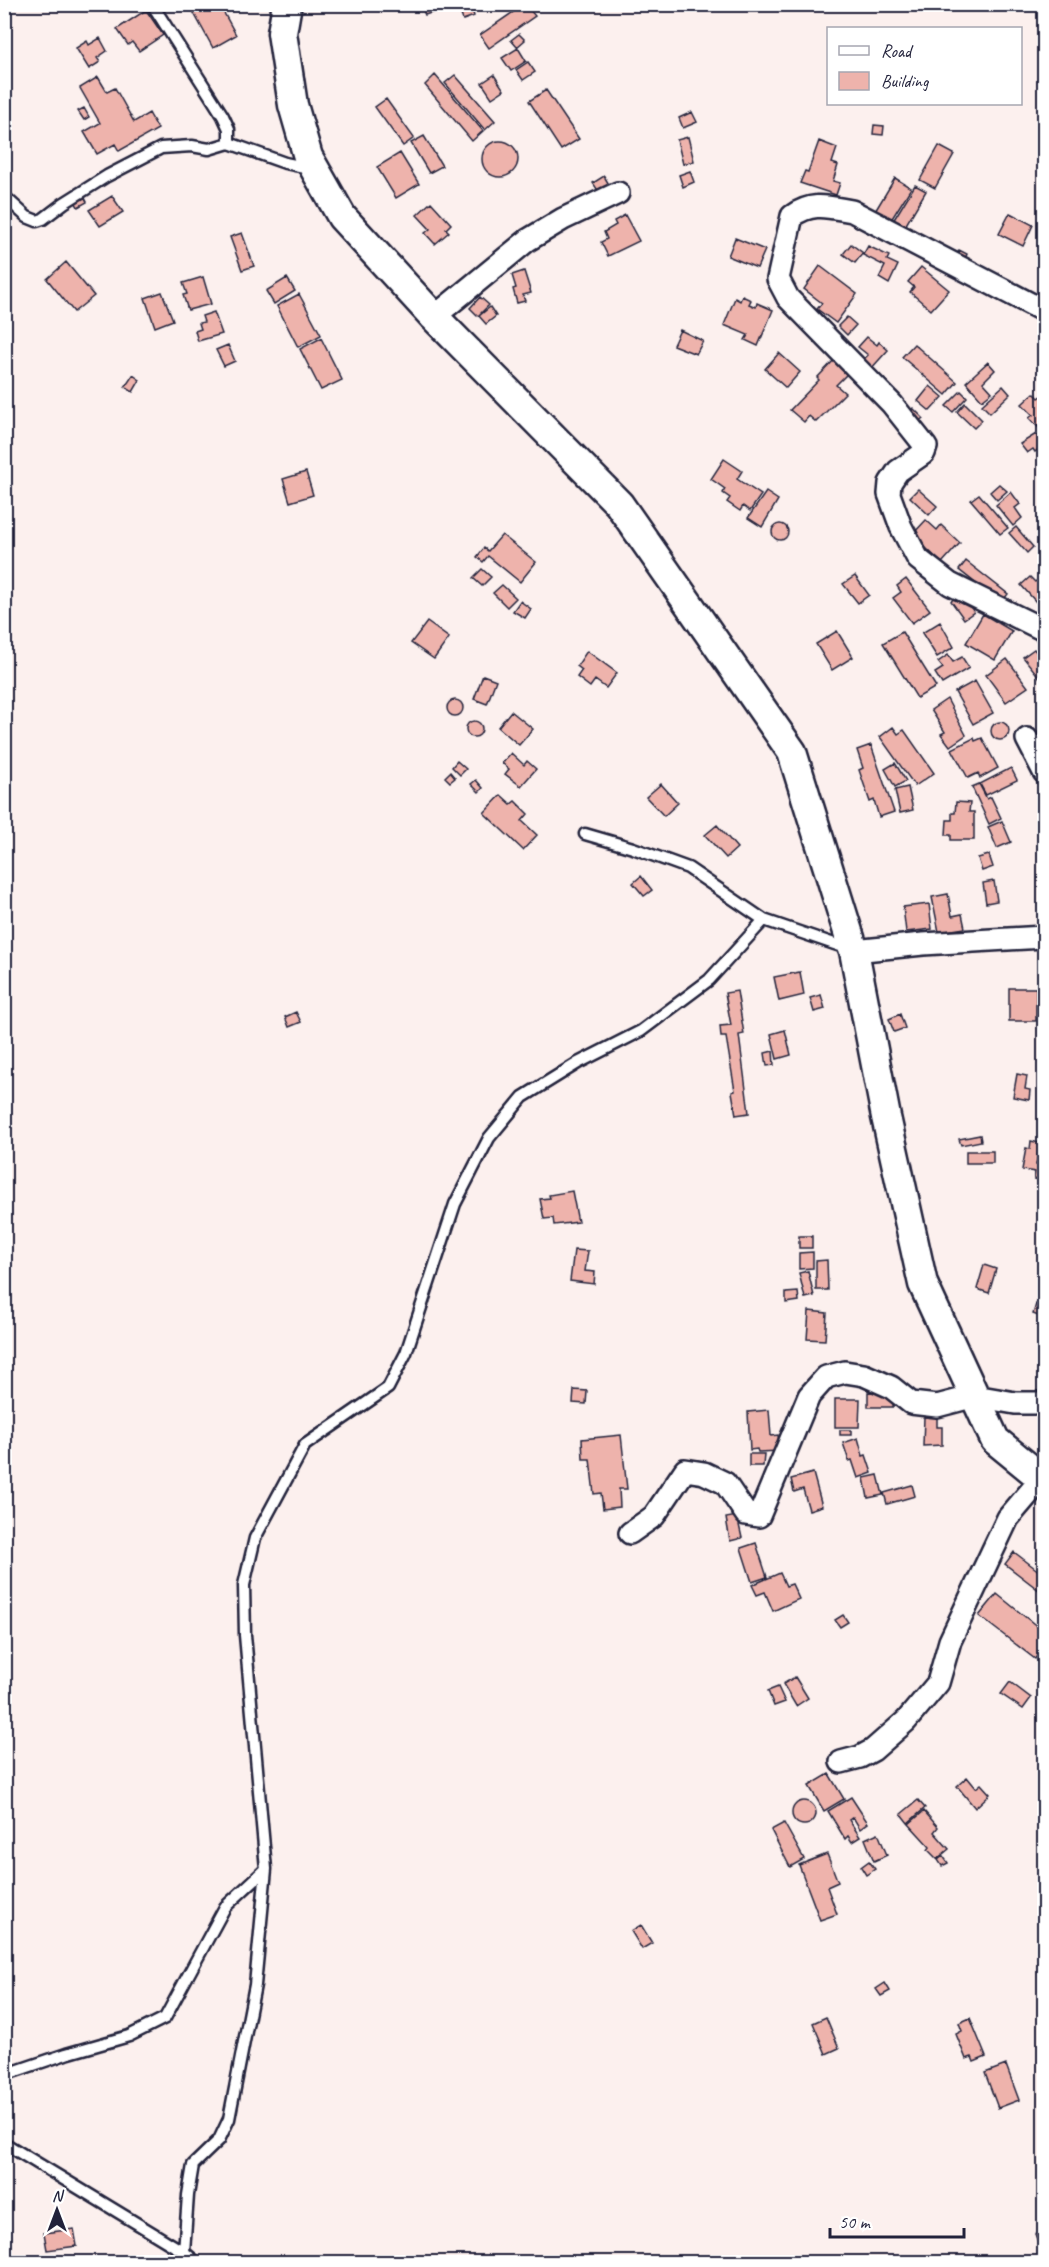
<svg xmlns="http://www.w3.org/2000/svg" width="1049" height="2267" font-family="Caveat,sans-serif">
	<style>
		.building { fill: #eeb3ac; stroke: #22223b; stroke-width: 1.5 }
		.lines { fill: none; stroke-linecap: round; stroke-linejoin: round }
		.service-casing { stroke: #22223b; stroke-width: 15 }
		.minor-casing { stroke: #22223b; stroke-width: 26 }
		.secondary-casing { stroke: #22223b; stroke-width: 33 }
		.service { stroke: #fff; stroke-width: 10 }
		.minor { stroke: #fff; stroke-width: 21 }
		.secondary { stroke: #fff; stroke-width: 28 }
	</style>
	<rect width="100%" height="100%" fill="#fcf0ee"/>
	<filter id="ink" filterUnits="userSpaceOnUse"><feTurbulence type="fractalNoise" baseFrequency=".0167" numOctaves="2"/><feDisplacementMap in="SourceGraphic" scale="12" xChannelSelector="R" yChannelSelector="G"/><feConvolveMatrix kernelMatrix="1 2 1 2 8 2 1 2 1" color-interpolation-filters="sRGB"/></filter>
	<g filter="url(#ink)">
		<path class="building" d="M189,4H219L236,35L213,48Z
			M420,4H437L439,10L425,15Z
			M457,4H470L474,16L463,20Z
			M525,4L535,16L489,48L480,35Z
			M146,10L163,35L139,51L132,42L128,45L117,29Z
			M519,34L525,40L517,47L511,40Z
			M100,38L107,51L97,58L100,62L89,69L76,48L87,41L89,45Z
			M518,48L526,61L511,71L502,58Z
			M528,62L535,72L523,80L516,70Z
			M435,75L483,131L472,141L425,85Z
			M455,75L495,121L485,130L445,83Z
			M494,75L504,90L492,98L482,83Z
			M98,77L107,92L115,88L134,122L149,113L158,129L119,151L115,144L97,154L84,132L100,123L80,88Z
			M546,90L579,139L561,150L529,101Z
			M386,99L414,138L403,146L375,107Z
			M84,108L89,117L84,120L78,111Z
			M692,112L697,122L683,128L679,118Z
			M874,125L884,126L883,135L873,134Z
			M424,136L442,166L429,173L411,143Z
			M688,137L694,161L683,164L677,140Z
			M819,141L837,148L832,163L838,165L833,181L840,183L836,195L800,183L805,171L808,172Z
			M482 159a18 18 0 1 1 36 0a18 18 0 1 1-36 0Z
			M939,146L954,154L935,188L920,180Z
			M400,153L419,184L396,198L377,167Z
			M690,171L694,182L683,187L679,175Z
			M604,176L611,188L601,195L593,183Z
			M895,178L911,188L886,228L874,213Z
			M915,185L926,191L901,233L890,226Z
			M83,194L87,202L78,207L74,199Z
			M112,196L123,212L100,226L89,210Z
			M431,202L451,224L446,229L449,232L435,244L425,233L430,229L417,215Z
			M1010,213L1033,225L1023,246L999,234Z
			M625,215L639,241L608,256L601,242L607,239L604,232L616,225L614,221Z
			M242,233L254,266L242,270L230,237Z
			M735,238L765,250L757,268L728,256Z
			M851,244L863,253L855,263L843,254Z
			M868,246L889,256L887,260L898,265L889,284L879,278L885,266L863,255Z
			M959,250L967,254L963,264L954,261Z
			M66,262L94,296L74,312L47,279Z
			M820,266L857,294L836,323L817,309L822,303L804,289Z
			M921,267L949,290L931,310L910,292L914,287L908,282Z
			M524,271L531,293L523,295L525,301L517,303L513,289L516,288L512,275Z
			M203,277L211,304L188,310L183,295L187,294L183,283Z
			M287,278L295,291L274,304L266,291Z
			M162,292L173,320L155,327L145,298Z
			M299,294L321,335L298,347L277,306Z
			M742,296L751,300L749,304L756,307L757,303L773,310L758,346L745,340L748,335L724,325L735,298L740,301Z
			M480,297L489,305L478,316L470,308Z
			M490,307L496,316L486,324L479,316Z
			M214,312L222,334L198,341L195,331L201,329L199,323L204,322L202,316Z
			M847,317L856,325L847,335L838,326Z
			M680,330L703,341L696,354L673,345Z
			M867,337L877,345L879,342L888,350L870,370L861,362L868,355L858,347Z
			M321,338L342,380L321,390L300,349Z
			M914,344L957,382L946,395L902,357Z
			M228,345L235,361L224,366L216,350Z
			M779,353L800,372L786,388L765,369Z
			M835,359L849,372L836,385L845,393L816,422L809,416L804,422L790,410L819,380L817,378Z
			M988,362L995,370L983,382L992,392L982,400L966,382Z
			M133,375L140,380L133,392L125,387Z
			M930,386L943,397L930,411L918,401Z
			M1003,386L1010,394L990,413L982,405Z
			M961,391L967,397L953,412L946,406Z
			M1034,393L1039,398L1043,395L1044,397V429L1042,431L1029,418L1033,415L1022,404Z
			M965,403L982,420L974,428L957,412Z
			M913,408L923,418L914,426L905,416Z
			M1036,434L1044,444L1035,452L1033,449L1027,453L1020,444Z
			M724,459L742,471L737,479L761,495L750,511L743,506L740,511L727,502L730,498L723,493L725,489L711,479Z
			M306,472L313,495L290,502L283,479Z
			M999,484L1007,491L997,500L990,492Z
			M918,489L937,506L929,515L910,497Z
			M766,492L778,500L762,527L748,518Z
			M1011,492L1020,504L1015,508L1022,518L1013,526L996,505Z
			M979,494L1008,528L1000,534L971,500Z
			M926,520L937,530L941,525L960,543L942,563L912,535Z
			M772 532a8 8 0 1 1 16 0a8 8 0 1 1-16 0Z
			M1016,527L1033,547L1027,553L1009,533Z
			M502,535L536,562L520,582L488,556L483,562L477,557L484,548L488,551Z
			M966,561L1008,594L1001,603L959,570Z
			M482,569L491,577L482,586L473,578Z
			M855,576L869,595L858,603L843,584Z
			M1030,577L1035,582L1041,577L1044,580V611L1021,585Z
			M906,579L930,610L912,623L893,598L901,592L897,586Z
			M502,585L516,598L507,607L493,593Z
			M961,594L974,612L964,619L951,601Z
			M520,601L531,609L525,618L513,611Z
			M983,614L1012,631L995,660L966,643Z
			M427,622L449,638L434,659L411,643Z
			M940,622L954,647L937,657L922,633Z
			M837,631L853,657L832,670L816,644Z
			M902,632L936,687L917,698L883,643Z
			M1034,649L1044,662V675L1040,678L1023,657Z
			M587,651L617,673L606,688L595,680L590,687L577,677L582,670L577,666Z
			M948,655L953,662L962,657L969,668L942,684L935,673L943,668L938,662Z
			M1007,659L1028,687L1006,702L986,675Z
			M483,675L496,680L487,704L474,699Z
			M975,681L993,713L973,724L955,692Z
			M947,699L966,735L950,746L941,734L945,732L931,710Z
			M447 708a8 8 0 1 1 16 0a8 8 0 1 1-16 0Z
			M511,711L533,729L519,745L498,727Z
			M466 729a8 8 0 1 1 16 0a8 8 0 1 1-16 0Z
			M991 731a9 9 0 1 1 18 0a9 9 0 1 1-18 0Z
			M893,727L898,734L904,730L934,773L915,786L880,737Z
			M974,738L975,741L982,738L998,768L980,778L978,773L968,778L952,749Z
			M871,745L894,812L879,817L874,800L870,802L859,770L863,768L857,750Z
			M511,753L524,765L527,761L536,769L521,786L505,774L509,769L502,763Z
			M457,761L466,769L460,775L452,767Z
			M895,763L906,781L895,787L885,769Z
			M1011,768L1017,780L986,795L980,784Z
			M450,772L455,778L450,782L445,777Z
			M476,780L483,788L479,792L471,784Z
			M661,784L678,803L664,816L646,797Z
			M979,784L987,799L991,797L1001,818L989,824L972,787Z
			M908,787L913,810L900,813L895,790Z
			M501,795L511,804L515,801L528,814L522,821L537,835L523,850L484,813Z
			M956,802L970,803L969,812H974V840H951V835H946L947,820H952V813H955Z
			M1002,821L1011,842L997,848L988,827Z
			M717,825L737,848L726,858L705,835Z
			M989,855L993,867L982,871L978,858Z
			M641,876L652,890L644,896L633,883Z
			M994,881L997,901L986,903L983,883Z
			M948,894L952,916L962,914L965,928L939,932L932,897Z
			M929,904L932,929L906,932L903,907Z
			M800,972L804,995L779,1001L774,977Z
			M1009,988H1036V1021H1009Z
			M737,991L744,1034L739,1035L749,1113L736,1115L732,1092L735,1091L726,1037H721L720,1026L731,1025L725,993Z
			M821,995L825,1009L814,1012L810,998Z
			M296,1012L301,1022L289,1027L285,1017Z
			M900,1014L905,1028L894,1032L889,1019Z
			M785,1030L791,1055L777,1059L771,1034Z
			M773,1051L774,1065L767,1066L765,1053Z
			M1017,1074L1027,1076L1025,1089L1030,1090L1029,1100L1013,1097Z
			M980,1135L981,1141L961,1145L959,1139Z
			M1031,1141L1044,1144L1043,1154L1038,1153L1036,1165L1044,1167V1189L1039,1188L1040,1180L1034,1179L1035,1172L1022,1170L1026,1148L1030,1149Z
			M966,1151H993V1163H966Z
			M572,1191L578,1222L554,1225L553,1218L544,1219L540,1199L550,1198L549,1195Z
			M799,1236H812V1248H799Z
			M574,1250L588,1251L585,1271L595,1272L594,1284L570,1281Z
			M813,1252V1268L799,1269V1253Z
			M827,1260L828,1290H816V1261Z
			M984,1265L996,1269L989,1293L977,1289Z
			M808,1271L814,1296L805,1298L799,1273Z
			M1044,1278V1299L1037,1296Z
			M798,1292L799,1301L786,1303V1293Z
			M1036,1304L1044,1307V1318L1033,1314Z
			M809,1311L827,1313L825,1340L807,1339Z
			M574,1390L587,1391L586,1404L573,1403Z
			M868,1392L894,1393L893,1407H868Z
			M835,1399H860L859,1427H835Z
			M769,1410L771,1436L778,1435L780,1451L758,1452L757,1449L750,1450L748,1412Z
			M924,1417H937V1427H942V1445L923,1446Z
			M840,1430H851V1435H840Z
			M621,1435L627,1489H619L620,1507L603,1509L601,1493L594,1494L590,1459H583L582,1439Z
			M858,1438L863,1456L866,1455L872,1473L858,1478L852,1460L849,1461L843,1443Z
			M749,1454H764L763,1466H749Z
			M813,1473L822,1506L809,1510L803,1489L794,1492L791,1479Z
			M878,1475L883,1495L868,1498L864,1478Z
			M912,1485L915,1496L887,1504L884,1493Z
			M737,1516L742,1538L730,1541L726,1518Z
			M756,1543L767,1577L752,1582L741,1548Z
			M1014,1552L1044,1575V1594L1005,1564Z
			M780,1573L786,1586L792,1584L799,1599L773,1611L765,1592L757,1595L752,1585Z
			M997,1594L1044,1632V1646L1035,1659L979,1616Z
			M843,1615L848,1622L840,1627L835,1620Z
			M795,1677L808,1698L796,1706L783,1684Z
			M1010,1682L1031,1698L1023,1709L1001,1694Z
			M778,1687L785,1702L774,1706L768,1691Z
			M829,1774L844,1799L824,1811L809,1786Z
			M967,1777L976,1788L981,1784L990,1794L975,1808L957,1786Z
			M851,1797L868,1823L860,1829L853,1817L849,1820L860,1837L852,1842L848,1836L845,1839L828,1811Z
			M918,1800L925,1808L908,1823L901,1814Z
			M792 1813a12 12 0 1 1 24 0a12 12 0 1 1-24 0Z
			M924,1811L938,1827L934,1832L949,1849L937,1859L928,1850L930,1847L909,1824Z
			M784,1823L804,1859L790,1867L771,1830Z
			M878,1833L887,1855L874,1861L865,1839Z
			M827,1854L838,1882L827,1887L837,1914L820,1920L799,1865Z
			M943,1856L948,1863L942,1866L938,1860Z
			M869,1861L875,1869L866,1875L861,1867Z
			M641,1925L652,1943L642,1949L631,1931Z
			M885,1983L890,1991L881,1996L876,1989Z
			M826,2017L839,2048L826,2054L813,2023Z
			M970,2018L986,2057L974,2062L972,2057L966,2059L956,2034L962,2031L959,2023Z
			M1006,2065L1019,2100L998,2108L985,2073Z
			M74,2229L77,2246L47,2250L44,2233Z
			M1044,2231V2250L1043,2247L1040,2248L1035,2235Z"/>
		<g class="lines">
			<defs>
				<path id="service" d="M152,4L223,116L229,129V143
					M4,196L27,217L37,221L43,219L64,203L107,176L161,148L192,146L209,149L229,143L285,163L309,168
					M585,834L633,848L688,868L764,920L849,949
					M4,2075L66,2054L129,2036L165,2018L225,1907L266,1869
					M4,2143L184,2252L196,2262
					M184,2252L188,2195L193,2165L219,2140L229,2119L255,1985L266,1869L245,1635L244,1585L255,1538L305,1445L388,1388L406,1353L455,1204L489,1138L523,1097L578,1063L641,1031L709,980L764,920"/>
				<path id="minor" d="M1044,311L852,211C828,207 813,201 792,216L778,279L788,298L892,404L926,447L924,453L898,471L890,483L889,494L901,527L918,559L950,584L1044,630
					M434,317L528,240L563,219L618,193
					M1027,739L1044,772
					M854,951L923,944L1044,937
					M630,1533L654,1516L685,1470L704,1473L725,1483L746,1514L759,1516L809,1396L826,1377L845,1372L864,1375L891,1387L911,1403L937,1406L975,1396L1015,1403H1044
					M841,1762L860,1757L873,1750L906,1721L938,1683L950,1641L1008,1518L1042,1478"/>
				<path id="secondary" d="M287,4L282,33L293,105L308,157L342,217L434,317L619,504L792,752L854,951L886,1117L923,1284L995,1440L1044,1480"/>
			</defs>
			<use href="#service" class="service-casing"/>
			<use href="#minor" class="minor-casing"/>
			<use href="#secondary" class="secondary-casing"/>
			<use href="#service" class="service"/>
			<use href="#minor" class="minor"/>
			<use href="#secondary" class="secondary"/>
		</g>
	</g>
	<rect width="1049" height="2267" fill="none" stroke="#fff" stroke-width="24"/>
	<rect x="12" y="12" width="1025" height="2243" fill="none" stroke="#22223b" stroke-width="2" filter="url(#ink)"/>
	<rect x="827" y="27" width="195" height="78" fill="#ffffff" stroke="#a7a7b1" stroke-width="1.5"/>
	<rect x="839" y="46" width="30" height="9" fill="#ffffff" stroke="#a7a7b1" stroke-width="1.5"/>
	<text x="881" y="57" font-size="18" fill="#22223b">Road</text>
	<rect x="839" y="72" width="30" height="18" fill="#eeb3ac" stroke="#a7a7b1" stroke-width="1.5"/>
	<text x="881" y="87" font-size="18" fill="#22223b">Building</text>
	<g transform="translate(57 2210)" stroke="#ffffff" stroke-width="4.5" paint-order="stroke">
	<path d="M0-4.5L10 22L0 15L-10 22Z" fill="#22223b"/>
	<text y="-9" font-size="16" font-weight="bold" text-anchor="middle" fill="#22223b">N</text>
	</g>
	<path d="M830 2228v9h134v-9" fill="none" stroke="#22223b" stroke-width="3"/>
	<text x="839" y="2228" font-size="18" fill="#22223b" stroke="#ffffff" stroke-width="4.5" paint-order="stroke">50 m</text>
</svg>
